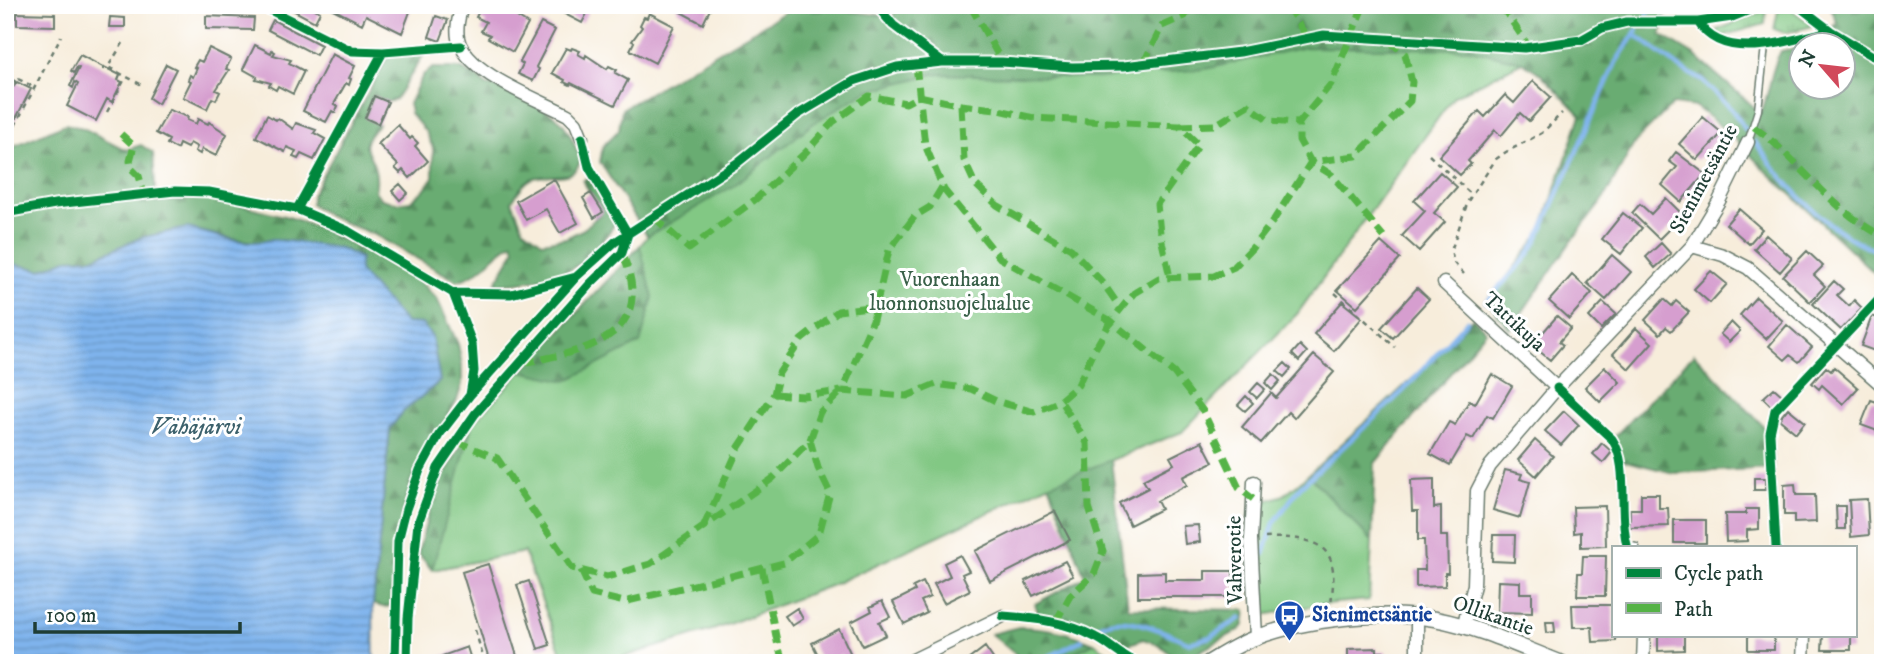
<svg xmlns="http://www.w3.org/2000/svg" width="1888" height="668" font-family="'IM FELL DW Pica',serif">
	<style>
		.grass { fill: url(#grass-tufts); stroke: #50825c; stroke-width: 2 }
		.forest { fill: url(#forest-firs); stroke: #447453; stroke-width: 2 }
		.green { fill: #82c884; stroke: #50825c; stroke-width: 2 }
		.water { fill: url(#water-rules); stroke: #4f7890; stroke-width: 2 }
		.lines { fill: none; stroke-linecap: round; stroke-linejoin: round }
		.stream { stroke: #7fb4ed; stroke-width: 4.5 }
		.building { fill: #d69ecf }
		.service-casing { stroke: #6b7b6e; stroke-width: 9 }
		.minor-casing { stroke: #6b7b6e; stroke-width: 15 }
		.tertiary-casing { stroke: #6b7b6e; stroke-width: 17 }
		.path { stroke: #6b7b6e; stroke-width: 2.5; stroke-dasharray: 5 5; stroke-linecap: butt }
		.service { stroke: #fff; stroke-width: 6 }
		.minor { stroke: #fff; stroke-width: 12 }
		.tertiary { stroke: #fff; stroke-width: 14 }
		.quiet { stroke: #55b346; stroke-width: 7; stroke-dasharray: 14 7; stroke-linecap: butt }
		.cycleway-casing { stroke: #fff; stroke-width: 13 }
		.cycleway { stroke: #00873e; stroke-width: 9 }
		.labels { text-anchor: middle; dominant-baseline: central; stroke-width: 6; stroke-linejoin: round; paint-order: stroke }
		.street-label { font-size: 21px; fill: #1f3d34; stroke: #fff }
		.park-label { font-size: 21px; fill: #386048; stroke: #fff }
		.transit-label { font-size: 21px; font-weight: bold; fill: #164399; stroke: #fff; text-anchor: start }
		.water-label { font-size: 23px; font-style: italic; fill: #3c616c; stroke: #fff }
	</style>
	<defs>
		<pattern id="grass-tufts" width="24" height="20" patternUnits="userSpaceOnUse" patternTransform="scale(1.75)"><rect width="24" height="20" fill="#82c884"/><path d="M3 7l-1-3M5 7V3M7 7l1-3M15 17l-1-3M17 17v-4M19 17l1-3" fill="none" stroke="#6aa46d"/></pattern>
		<pattern id="forest-firs" width="22" height="20" patternUnits="userSpaceOnUse" patternTransform="scale(1.75)"><rect width="22" height="20" fill="#69ac72"/><path d="M5 1l3.5 6h-7zM16 11l3.5 6h-7z" fill="#568d5e"/></pattern>
		<pattern id="water-rules" width="6" height="5" patternUnits="userSpaceOnUse" patternTransform="scale(1.75)"><rect width="6" height="5" fill="#7fb4ed"/><path d="M0 2.5h6" fill="none" stroke="#6794c1"/></pattern>
	</defs>
	<rect width="100%" height="100%" fill="#fff"/>
	<filter id="ink" filterUnits="userSpaceOnUse"><feTurbulence type="fractalNoise" baseFrequency=".0143" numOctaves="2"/><feDisplacementMap in="SourceGraphic" scale="14" xChannelSelector="R" yChannelSelector="G"/><feConvolveMatrix kernelMatrix="1 2 1 2 8 2 1 2 1" color-interpolation-filters="sRGB"/></filter>
	<filter id="wash" filterUnits="userSpaceOnUse"><feTurbulence type="fractalNoise" baseFrequency=".00686" numOctaves="4" result="noise"/><feDisplacementMap in="SourceGraphic" scale="28" xChannelSelector="R" yChannelSelector="G"/><feGaussianBlur stdDeviation="1.57" result="paint"/><feColorMatrix in="noise" values="0 0 0 0 0 0 0 0 0 0 0 0 0 0 0 0 0 1.4 0 .05"/><feComposite in="paint" operator="in"/></filter>
	<g filter="url(#wash)">
		<rect width="100%" height="100%" fill="#f7eddb"/>
		<path class="grass" d="M1791,9L1813,26L1785,33L1774,29L1778,11Z
			M1766,10L1765,24L1719,37L1717,30Z"/>
		<path class="forest" d="M797,5L889,16H894V5H1744L1705,17L1666,14L1661,35L1694,55L1761,113C1770,92 1770,70 1781,51L1800,48V88H1842V46L1818,45L1837,22L1830,5H1883V281L1760,165L1733,136L1696,107L1673,104L1635,142L1603,200L1570,243L1510,330L1488,302L1540,234L1581,115L1541,74L1522,62L1454,96L1297,314L1166,396L1182,432L1111,460L1128,608L1246,610L1244,625L1241,629L1182,661H1178L1160,645L1143,639L1125,646L1071,620L1039,616L1035,604L1085,577L1049,484L832,585L715,629L603,663H565L524,552L432,570L418,553L434,494L472,425L648,237L600,162L603,146L619,130L622,109Z
			M424,54L396,99L388,102L374,97L365,117L378,124L367,139L365,146C373,162 379,173 375,191L381,199L397,203L410,201L423,191L433,177V148L426,132L410,113L409,104L423,75L433,68H460L475,76L487,86C503,86 543,107 556,117C569,127 574,145 581,159C574,185 550,171 531,179C523,183 517,193 512,201L523,228L542,242L566,238L584,229L602,212L583,181L589,176L614,212L616,222C606,238 582,266 565,272C546,279 515,284 495,284L515,250L513,243C491,253 488,272 457,281L373,234L328,216L311,204L312,195L388,56Z
			M65,124L83,128L126,150L141,145L153,153L156,202L210,197L292,218L326,231L399,269L420,282L437,299L458,344L462,365V384L457,400L415,472L406,500L397,541L391,606L383,607L373,604L390,428L403,412L440,381L432,337L422,324L406,323L359,271L360,258L340,248L273,239L262,243L234,239L187,228L140,238L93,258L67,259L41,270L5,262V150Z
			M1473,318L1486,331L1375,463L1372,541L1308,475L1425,367Z
			M1694,354L1770,433L1773,468L1674,473L1621,460L1618,448L1612,439Z
			M1019,627C1046,627 1069,632 1094,643L1054,663H1026L991,634Z"/>
		<path class="green" d="M1306,47L1469,49L1522,62L1454,96L1297,314L1182,432L1050,484L832,585L715,629L603,663H565L524,552L432,570L472,425L521,371L566,381L640,343L653,297L640,246L648,236L733,186L815,122L867,91L934,74L1099,78L1205,69Z
			M1308,475L1372,541L1369,600L1324,604L1263,615L1259,503L1284,495Z
			M1094,643L1125,663H1054Z"/>
		<path class="water" d="M187,228C213,234 247,248 272,239L340,248L360,258L359,271L406,323L422,324L432,337L440,381L403,412L390,428L373,604L374,663H5V262L41,270L67,259L93,258L140,238Z"/>
		<g class="lines">
			<path class="stream" d="M1648,13L1652,5
				M1634,34L1682,69L1703,81L1732,110L1746,130
				M1755,142C1787,187 1828,234 1883,253
				M1486,302L1527,257L1537,241L1616,62L1637,30
				M1264,554L1274,523L1300,487L1403,391L1467,321
				M1097,628C1121,609 1166,633 1190,643L1210,637L1241,618
				M1036,663L1082,640"/>
		</g>
		<g id="blocks">
			<path class="building" d="M288,5H308L320,12L315,22L287,7Z
				M325,5H404L411,9L402,33L366,15L362,24Z
				M482,5H498L528,24L513,52L488,38L490,35L481,31L486,22L476,17Z
				M559,5H594L592,9L590,8L582,23L557,10Z
				M673,5H712L703,24L677,10L678,8Z
				M17,13L55,14V26L17,25Z
				M649,13L674,26L655,63L630,50L634,42L632,41L642,27L640,25L644,17L647,18Z
				M206,16L254,18L253,30L206,29Z
				M436,16L448,20L440,41L429,37Z
				M110,17L125,18V27H109Z
				M273,20L321,45L316,55L268,30Z
				M541,23L555,30L536,67L539,69L533,81L518,74L523,64L520,62Z
				M255,45L271,53L272,50L275,52L273,55L291,60L289,63L304,71L293,94L278,86L276,90L269,86L271,83L256,79L257,77L243,69Z
				M209,48L231,59L226,69L229,70L216,90L220,92L216,100L212,98L207,109L183,97L191,81L188,80L190,75L193,77L197,68L194,67L198,60L202,62Z
				M566,48L571,50L572,48L580,51L578,54L585,58L586,55L607,69L609,66L617,70L615,73L628,80L615,105L571,83L570,85L564,82L565,80L552,73Z
				M332,54L355,66L349,78L351,79L349,85L346,83L334,104L338,106L335,113L332,111L326,122L303,111Z
				M80,55L103,67V70L104,67L120,75L118,80L122,82L112,102L107,99L96,121L67,106L78,84L75,82L73,88L70,86L79,68L77,67L74,73L71,71Z
				M166,64L176,69L158,104L149,98Z
				M5,76L15,81V85L17,82L31,89L11,128L5,125Z
				M1533,81L1551,97L1529,121L1520,113L1501,136L1495,130L1468,161L1471,164L1460,175L1439,156L1479,111L1485,117L1505,95L1514,103Z
				M374,96L388,102L378,124L365,118Z
				M169,110L188,117L187,120L196,124L198,119L208,124L209,122L227,134L216,156L202,149L200,154L195,151L197,147L190,143L187,148L179,144L177,149L167,144L169,140L156,133Z
				M267,115L276,120L278,118L293,129L296,123L316,130L314,133L325,139L314,160L301,154L298,159L293,157L296,151L287,147L285,152L256,137Z
				M1703,117L1722,133L1697,160L1679,144Z
				M398,125L410,139L412,137L418,143L415,146L428,161L410,178L403,170L400,173L395,168L398,165L378,144Z
				M1676,152L1705,174L1681,202L1662,185L1677,167L1669,161Z
				M1440,172L1457,187L1434,213L1445,222L1419,251L1402,236L1425,211L1414,201Z
				M554,179L578,223L560,233L546,209L526,220L516,201Z
				M400,184L408,193L400,200L392,191Z
				M591,193L603,212L594,218L583,198Z
				M1666,198L1683,215L1659,239L1632,213L1640,204L1651,214Z
				M1739,209L1762,229L1749,244L1726,224Z
				M1623,213L1642,228L1621,254L1602,239Z
				M1766,235L1792,258L1780,272L1754,249Z
				M1381,242L1400,259L1357,307L1337,290Z
				M1661,243L1671,254L1655,268L1646,257Z
				M1807,251L1823,266L1814,275L1825,286L1810,302L1783,276Z
				M1612,255L1631,272L1606,300L1587,283Z
				M1711,271L1727,284L1710,303L1694,289Z
				M1572,275L1592,293L1569,319L1549,301Z
				M1834,281L1843,289L1837,295L1849,306L1854,300L1862,308L1841,330L1813,304Z
				M1417,288L1429,299L1393,338L1381,328Z
				M1756,297L1783,321L1766,339L1740,315Z
				M1664,299L1672,306L1676,301L1689,312L1671,331L1666,327L1660,334L1645,320Z
				M1342,302L1362,318L1334,351L1314,334Z
				M1603,302L1616,314L1601,329L1589,317Z
				M1557,316L1571,328L1559,342L1563,345L1550,360L1532,345Z
				M1872,316L1883,320V354L1861,346Z
				M1731,322L1740,331L1729,342L1720,334Z
				M1787,325L1812,347L1799,362L1790,355L1785,360L1769,346Z
				M1636,328L1652,343L1629,369L1613,354Z
				M1300,345L1307,352L1299,361L1292,354Z
				M1314,355L1334,372L1294,418L1288,412L1261,443L1242,427L1271,393L1276,398Z
				M1285,363L1291,369L1284,377L1277,371Z
				M1605,367L1620,382L1600,402L1585,387Z
				M1826,367L1831,371L1834,367L1858,388L1843,404L1822,385L1819,389L1812,383Z
				M1273,374L1280,381L1272,390L1265,383Z
				M1492,374L1512,386L1493,418L1487,415L1473,439L1467,436L1450,465L1430,454L1449,422L1455,425L1469,401L1475,404Z
				M1258,383L1265,389L1257,398L1250,392Z
				M1774,388L1783,396L1772,407L1763,398Z
				M1246,396L1253,403L1245,411L1238,405Z
				M1871,400L1883,404V433L1861,425Z
				M1788,408L1805,422L1796,433L1779,419Z
				M1564,411L1579,425L1561,445L1545,431Z
				M1535,440L1553,456L1536,476L1518,460Z
				M1202,441L1213,462L1183,477L1187,485L1157,501L1161,509L1130,525L1119,503L1148,488L1143,480L1174,464L1170,457Z
				M1602,443L1612,452L1603,463L1593,454Z
				M1505,470L1522,474L1520,479L1530,482L1520,518L1493,510Z
				M1754,478H1766V490H1754Z
				M1434,479V508L1441,507V536H1447L1448,573H1445V586L1416,587V570H1425L1424,540H1418V511H1412L1411,480Z
				M1795,484L1796,495H1815L1816,522L1794,523V515H1784V485Z
				M1641,494H1659V508H1668L1669,526L1630,527V509H1641Z
				M1867,499L1869,535L1851,537L1849,500Z
				M1605,506L1606,546L1581,547V532L1574,533L1573,507Z
				M1836,506H1845V529H1837Z
				M1746,509H1759V529L1747,530V541L1726,542L1725,514H1746Z
				M1055,511L1070,540L990,581L975,551Z
				M1674,520H1706V543H1674Z
				M1198,525L1200,542L1185,544L1183,526Z
				M1493,535H1515L1514,562L1492,561Z
				M960,555L969,571L962,574L970,590L944,603L934,584L950,576L944,563Z
				M1583,556H1606L1605,596H1577L1578,573H1582Z
				M1065,561L1073,576L1033,596L1025,581Z
				M488,564L517,656L495,663H490L462,572Z
				M1205,571H1233V597H1138V573L1165,572V580H1205Z
				M529,581L550,645L538,649L517,585Z
				M1498,581L1520,582V593H1532V613L1497,612Z
				M923,582L930,597L921,601L927,613L904,624L893,602L915,591L913,587Z
				M882,601L890,617L879,622L886,635L863,646L851,622L872,611L870,607Z
				M1572,605H1613V635H1616V641L1593,642L1592,627H1573Z
				M797,608L803,619L792,626L785,616Z
				M1546,622H1554L1555,632L1547,633Z
				M839,629L855,663H845L841,655L822,663L812,643Z
				M1658,635H1684V650L1658,651Z
				M1748,635H1774V650H1748Z
				M1823,635H1851V650H1822Z
				M467,647L472,663H445L442,656Z
				M985,647L996,663H964Z
				M1377,648V652H1386L1387,663H1348V649Z"/>
		</g>
	</g>
	<g filter="url(#ink)">
		<use href="#blocks" fill-opacity="0" stroke="#6b7b6e" stroke-width="2"/>
		<g class="lines">
			<defs>
				<path id="service" d="M435,50L461,46
					M582,138L589,167
					M1748,142L1758,110L1765,46
					M1627,545L1636,547"/>
				<path id="minor" d="M462,5C459,16 456,27 458,38C465,73 538,99 568,115L576,123L582,138
					M1692,246L1723,255L1748,268L1883,386
					M1444,283L1557,388
					M1254,482L1251,539L1256,637
					M1463,627L1474,585L1477,491L1490,466L1557,388L1692,246L1719,201L1748,142
					M907,663L1003,616
					M1417,663V617
					M1643,663L1644,635
					M1803,663L1804,635"/>
				<path id="tertiary" d="M1208,663C1223,654 1238,644 1255,638C1304,619 1383,610 1435,619C1478,627 1521,647 1562,663"/>
			</defs>
			<use href="#service" class="service-casing"/>
			<use href="#minor" class="minor-casing"/>
			<use href="#tertiary" class="tertiary-casing"/>
			<path class="path" d="M123,43L108,67L144,86
				M18,79L34,87
				M107,112L126,77
				M15,126L61,36
				M1429,155L1472,195
				M1464,274L1454,263L1451,251L1468,201L1496,159L1506,152L1542,133L1562,113
				M1335,293L1395,347
				M1265,538C1287,537 1327,536 1332,565C1335,577 1332,592 1331,605
				M475,630L485,663"/>
			<use href="#service" class="service"/>
			<use href="#minor" class="minor"/>
			<use href="#tertiary" class="tertiary"/>
			<path class="quiet" d="M970,5L1002,62
				M1287,5L1307,38
				M1360,5L1361,12L1331,84L1299,123V140L1311,162L1332,175L1384,237
				M1501,5L1529,47
				M1143,64L1162,26L1185,16L1191,5
				M916,65L925,145L944,190L1000,258L1111,321L1174,373L1203,411L1239,488L1253,499
				M961,105L964,160L975,184L997,205L1071,249L1103,283L1121,309
				M1179,126L1215,125L1248,105L1270,121L1299,123
				M1754,127C1801,160 1830,211 1883,236
				M121,134L134,146L130,161L131,168L139,176L144,193
				M942,187L930,207L915,216L889,250L873,320L842,391L907,396L936,384L971,389L996,401L1034,412L1058,402L1078,385L1091,356L1111,321L1134,293L1159,278L1214,276L1234,267L1252,248L1273,221L1311,162L1356,156L1410,101L1412,82L1405,54L1389,41
				M654,217L689,249L756,199L806,152L833,122L869,96L906,103L919,96L961,105L995,109L1034,118L1179,126L1199,145L1157,204L1160,233L1170,277
				M522,363C584,351 660,338 622,253
				M774,394L803,396L842,391
				M455,441L497,458L572,568L607,577L650,564L772,479L810,440L820,412L842,391
				M704,526L739,447L774,394L779,373L801,340L838,311L876,306
				M762,568L778,646L784,663
				M581,570L592,594L624,602L784,563L819,534L830,493L818,468L810,440
				M1055,623L1070,596L1094,574L1103,551L1089,507L1087,443L1060,400"/>
			<defs>
				<path id="cycleway" d="M255,5L272,11L352,51L383,52L461,46
					M876,5L893,25L942,62
					M1797,5L1831,31L1883,62
					M1698,22C1724,65 1792,39 1831,31
					M297,209L383,52
					M5,213L55,204L175,191L209,192L297,209L348,231L453,293L472,343L474,371L470,395
					M453,293L511,294L576,277
					M1557,388L1612,439C1630,466 1618,511 1627,545
					M1776,547L1770,433L1775,410L1883,295
					M1003,616C1034,618 1067,622 1095,637C1110,644 1122,658 1138,663
					M395,663L398,541L406,509L420,470L439,435L470,395L576,277L615,242L737,163L797,115L854,81L897,67L942,62H1002L1072,67L1124,66L1240,52L1324,35L1524,48L1581,40L1602,28L1627,22H1698L1732,17L1762,5
					M407,663L408,618L418,523L438,468L475,414L590,284L622,253L628,234L589,167L582,138"/>
			</defs>
			<use href="#cycleway" class="cycleway-casing"/>
			<use href="#cycleway" class="cycleway"/>
		</g>
	</g>
	<defs>
		<symbol id="bus-pin" viewBox="-11 -11 22 30"><path d="M0 17L-7.5 6A9.5 9.5 0 1 1 7.5 6Z" fill="#1a4fb4" stroke="#fff"/><path d="M-5-6H5V4H4V6H2V4H-2V6H-4V4H-5ZM-3.5-4V0h7V-4ZM-3.5 1.2v1.5H-2V1.2ZM2 1.2v1.5H3.5V1.2Z" fill="#fff"/></symbol>
	</defs>
	<g fill-rule="evenodd">
		<use href="#bus-pin" x="1272" y="598" width="35" height="47"/>
	</g>
	<g class="labels">
		<g class="street-label">
			<text transform="translate(1704 179) rotate(-62)">Sienimetsäntie</text>
			<text transform="translate(1514 322) rotate(43)">Tattikuja</text>
			<text transform="translate(1235 560) rotate(-91)">Vahverotie</text>
			<text transform="translate(1493 616) rotate(19)">Ollikantie</text>
		</g>
		<g class="park-label">
			<text x="950" y="280">Vuorenhaan<tspan x="950" dy="24">luonnonsuojelualue</tspan></text>
		</g>
		<g class="transit-label">
			<text x="1312" y="615">Sienimetsäntie</text>
		</g>
		<g class="water-label">
			<text x="196" y="427">Vähäjärvi</text>
		</g>
	</g>
	<rect width="1888" height="668" fill="none" stroke="#fff" stroke-width="28"/>
	<rect x="1612" y="546" width="245" height="91" fill="#ffffff" stroke="#a5b1ae" stroke-width="2"/>
	<rect x="1626" y="568" width="35" height="10" fill="#00873e" stroke="#a5b1ae" stroke-width="2"/>
	<text x="1674" y="580" font-size="21" fill="#1f3d34">Cycle path</text>
	<rect x="1626" y="603" width="35" height="10" fill="#55b346" stroke="#a5b1ae" stroke-width="2"/>
	<text x="1674" y="616" font-size="21" fill="#1f3d34">Path</text>
	<g transform="translate(1822 66) rotate(298)"><circle r="33" fill="#ffffff" stroke="#a5b1ae" stroke-width="2"/>
	<path d="M0-5L12 26L0 18L-12 26Z" fill="#d1495b"/>
	<text y="-10" font-size="19" font-weight="bold" text-anchor="middle" fill="#1f3d34">N</text>
	</g>
	<path d="M35 622v10h205v-10" fill="none" stroke="#1f3d34" stroke-width="3.5"/>
	<text x="46" y="622" font-size="21" fill="#1f3d34" stroke="#ffffff" stroke-width="5" paint-order="stroke">100 m</text>
</svg>
